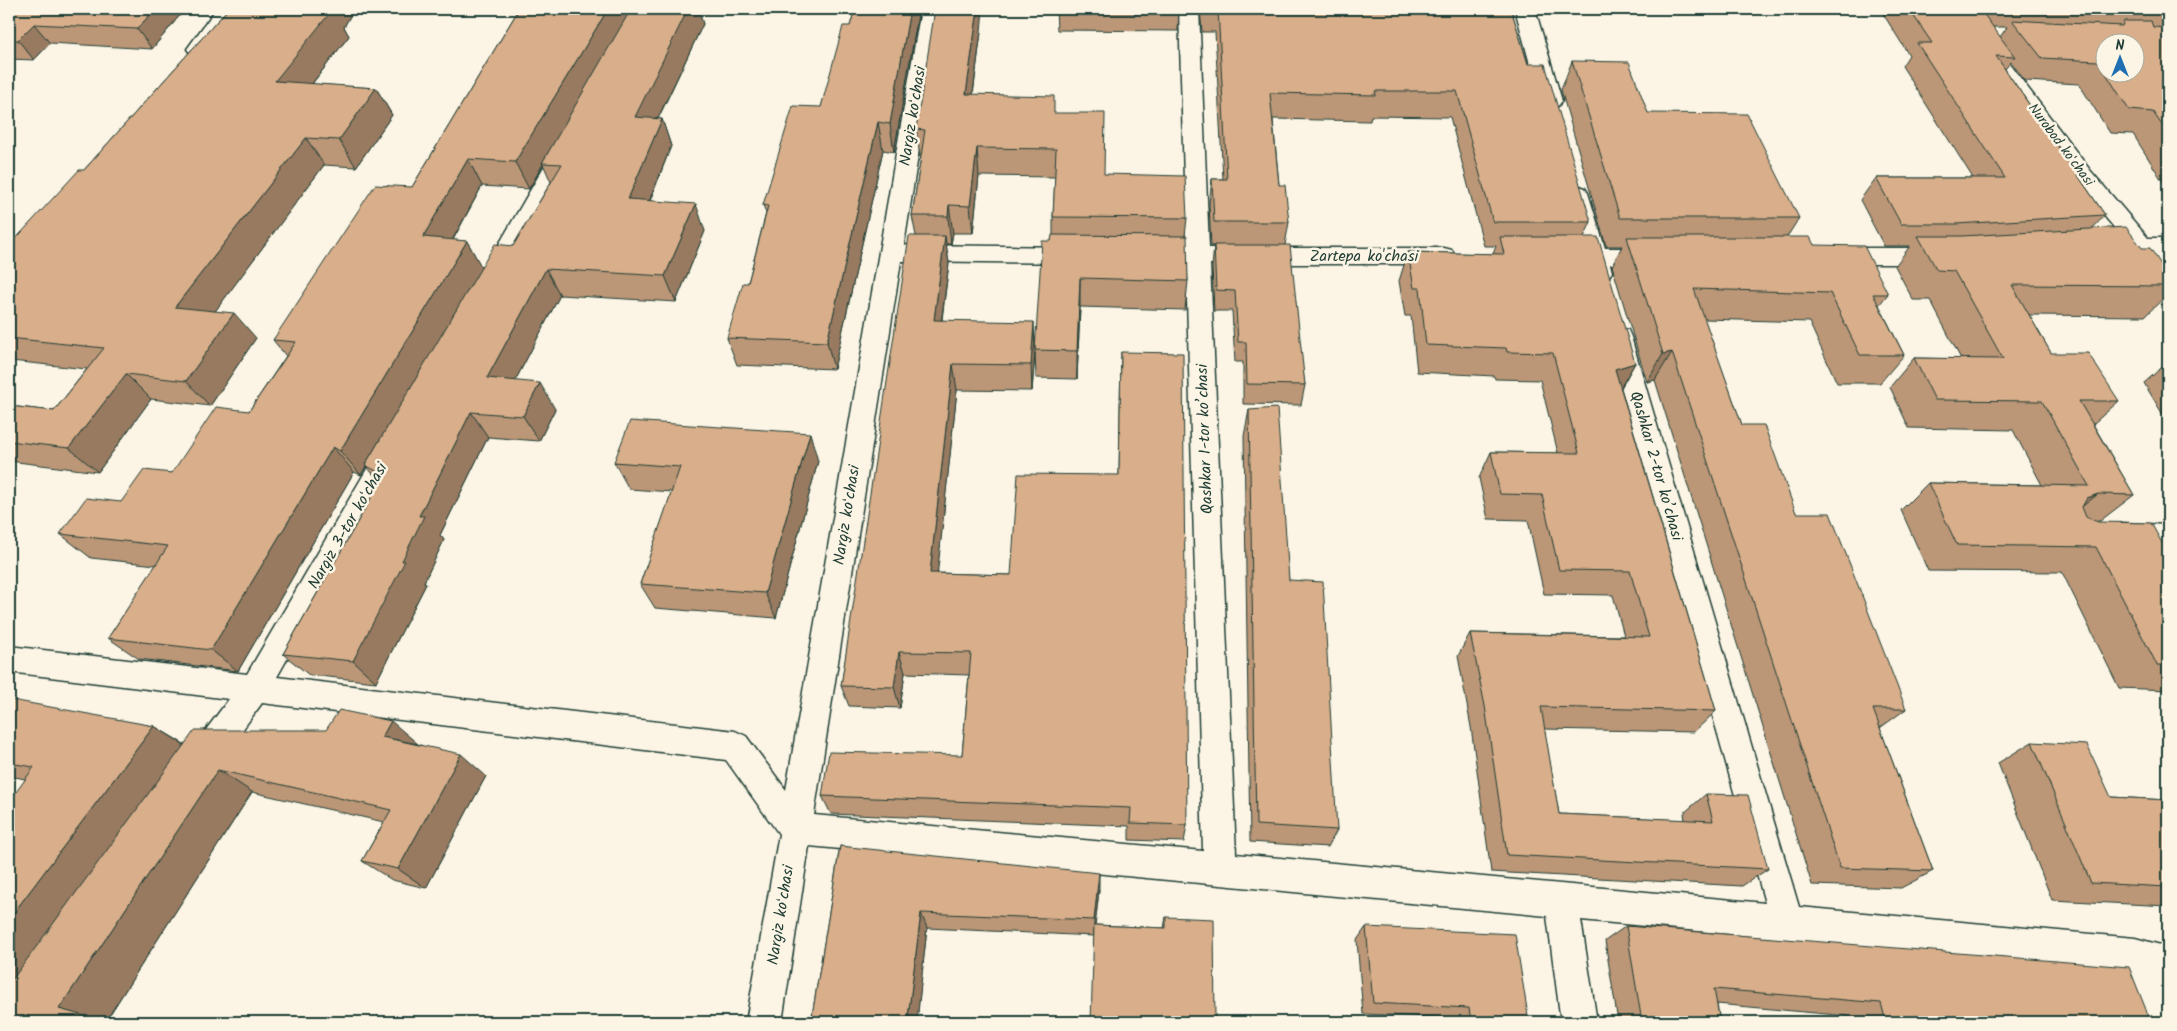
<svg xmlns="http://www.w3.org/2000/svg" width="2177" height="1031" font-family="Kalam,sans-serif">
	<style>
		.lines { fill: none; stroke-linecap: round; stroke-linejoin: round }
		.minor-casing { stroke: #1f3d34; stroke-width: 3 }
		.minor { fill: #fcf5e5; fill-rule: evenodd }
		.wall { fill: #bb9677; stroke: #1f3d34; fill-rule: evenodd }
		.shaded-wall { fill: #987a61; stroke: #1f3d34 }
		.building { fill: #d9ae8a; stroke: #1f3d34 }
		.labels { text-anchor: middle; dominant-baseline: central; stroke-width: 5; stroke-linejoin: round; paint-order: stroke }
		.far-street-label { font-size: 14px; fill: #1f3d34; stroke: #fcf5e5 }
		.street-label { font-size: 16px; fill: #1f3d34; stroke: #fcf5e5 }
	</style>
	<rect width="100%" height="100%" fill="#fcf5e5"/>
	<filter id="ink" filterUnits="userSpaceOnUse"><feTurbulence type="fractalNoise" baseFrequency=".02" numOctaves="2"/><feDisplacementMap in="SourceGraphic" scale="10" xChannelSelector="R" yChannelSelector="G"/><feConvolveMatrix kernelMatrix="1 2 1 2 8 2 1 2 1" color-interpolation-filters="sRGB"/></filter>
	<g filter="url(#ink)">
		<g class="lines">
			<defs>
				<path id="minor" d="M216,9H236L204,53L197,55L190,53L187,49Z
					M921,9H941L904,245L1079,247L1087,249L1091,255L1087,261L1079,263L901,261L814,815L1203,851L1186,264H1149L1141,262L1137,256L1141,250L1149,248H1186L1179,9H1199L1209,248H1444L1452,250L1456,256L1452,262L1444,264H1210L1236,854L1765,903L1607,337L1610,330L1619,328L1628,330L1631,337L1799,907L2135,938L2168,947V981L2162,980L2168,994V1022H2144L2124,971L1581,920L1597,1022H1561L1547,916L809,846L782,1022H746L779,834L726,760L262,703L213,770L202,775L191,770L186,760L191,750L229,699L9,672V646L247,674L385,438L394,434L403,438L407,445L277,677L735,731L746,736L786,790Z
					M1515,9H1535L1562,101L1558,106L1551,108L1544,106L1540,101Z
					M1948,9H1968L2090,170L2148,238H2168V254H2162L2168,261V285L2160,283L2136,255H2101L2093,253L2089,247L2093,241L2123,238L2074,180Z
					M568,137L576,139L579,144L499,284L491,287L483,284L479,278L483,272L557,144L560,139Z
					M1577,185L1585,188L1588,193L1605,248H1654L1662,250L1666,256L1662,262L1654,264H1610L1612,272L1608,278L1600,280L1592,278L1586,264L1559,262L1555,256L1559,250L1581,248L1566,193L1569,188Z
					M1832,248H1939L1947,250L1951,256L1947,262L1939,264H1832L1824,262L1820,256L1824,250Z
					M2122,523L2168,525V549L2122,547L2112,543L2108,535L2112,527Z"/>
			</defs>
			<use href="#minor" class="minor-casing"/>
			<use href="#minor" class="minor"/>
		</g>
		<path class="wall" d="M9,9H185L152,49L50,43L34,60L9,59Z
			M228,9H354L344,27L349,36L312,84L376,88L392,115L356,167L324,165L215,311L256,338L210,406L151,399L98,472L9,461V406L54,411L87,369L11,361L9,364V246L84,170Z
			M513,9H698L703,24L658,119H662L671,146L650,201L705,231L676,302L560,295L515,381L555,409L539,441L488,437L440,535L444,540L424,582L426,584L376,682L309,675L283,654L380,482L366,466L361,475L354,472L238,671L139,659L108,638L156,565L91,558L60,534L121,502L172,473L249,411L286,356L273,340L412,187L516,14ZM543,164L551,182L513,246L481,267L467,241L453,240L482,186L529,189Z
			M855,9H919L894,152L883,150L834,369L737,365L727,338L748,283L766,213L763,205L821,107L850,26Z
			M1056,9H1179L1178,31L1057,30Z
			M1200,9H1513H1511L1528,64L1591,222L1584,237L1635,363L1621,388L1716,711L1694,732L1544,729L1559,814L1685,820L1684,813L1706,794L1768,869L1742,886L1491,872L1471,727L1458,656L1470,633L1624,636L1613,595L1544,594L1528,520L1488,519L1479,478L1491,452L1558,453L1540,380L1495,379L1494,376L1417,372L1411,316H1405L1399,281L1408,252L1493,254L1496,246H1484L1450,117L1371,116L1370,121L1273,119L1279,185L1289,222L1285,245L1305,385L1301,405L1243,404V362H1235L1232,311H1214L1212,266L1214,246H1211L1209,204L1212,179H1223L1215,32H1202Z
			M1536,9H1592L1591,12L1538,11Z
			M1880,9H2168V190L2133,134L2110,133L2079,84L2025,81L2011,62L2005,69L2105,215L2092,229L2142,248L2168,275V294L2145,316L2029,315L2051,353L2119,401L2093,424L2134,495L2100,521H2096L2168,665V690L2119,688L2062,572L1928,571L1901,510L1928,483L2042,485L2013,430L1909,428L1890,387L1914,358L1961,359L1930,300H1913L1895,266L1910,246H1884L1860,200L1876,178H1973L1902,66L1909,55ZM1993,27H2007L2000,37ZM2104,42L2134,72H2104Z
			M981,32L973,95L1054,113L1104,174L1187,218L1185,236L1188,281L1185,310L1080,307L1077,379L1036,378L1035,353L1032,391L957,390L937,573L1011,575L1119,475L1121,352L1187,825L1184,842L1129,840V826L831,814L822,796L962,755L969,675L905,673L900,708L849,706L841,686L916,236L912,216L921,157H920L916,129ZM979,176L1055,177L1053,217V235L1051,241L1035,346L942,320L949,263L946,244H951L953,233H973Z
			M1572,61L1648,113L1799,218L1787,237L1814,245L1888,294L1879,305L1904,355L1880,383H1837L1809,322L1704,319L1742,425L1796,513L1906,709L1880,728L1933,871L1901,888L1812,885L1655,380L1647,382L1612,266L1622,246H1606L1561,90Z
			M2168,362V423L2144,383Z
			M1249,410L1289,580L1337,830L1328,847L1250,842L1244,436Z
			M818,461L776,618L655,608L640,584L672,492L629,489L614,462Z
			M9,704L154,726L184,744H418L486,776L426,888L392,880L362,861L384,822L252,792L105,1022H106H9L25,779L15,777L9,775Z
			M2032,742L2111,797L2168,800V906L2052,900L1998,763Z
			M840,846L1099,890L1095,925L1164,928L1166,917L1215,1022L1094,936L927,928L917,1018L811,1022Z
			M1626,926L2151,1022H1850L1848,1016L1717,1004L1720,1022H1618L1605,941Z
			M1366,927L1529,1022H1456V1018L1363,1014L1357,940Z"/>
		<path class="shaded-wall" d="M155,9H185L152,49L137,29Z
			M324,9H354L344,27L349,36L293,108L275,81Z
			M608,9H634L542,163L543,164L529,189L515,162Z
			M679,9H698L703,24L645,145L635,117Z
			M910,9H919L894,152L890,124Z
			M978,9H983L981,32L969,123L966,94Z
			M34,24L50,43L34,60L18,40Z
			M376,88L392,115L356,167L339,140Z
			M662,119L671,146L639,227L628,199Z
			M878,122L883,150L834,369L827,342Z
			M306,138L324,165L199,333L175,307Z
			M977,148L979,176L973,233L970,206Z
			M468,159L482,186L439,264L423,237Z
			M696,204L705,231L676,302L665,276Z
			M949,205L953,233L951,244L948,216Z
			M945,236L949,263L938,346L934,320Z
			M467,241L482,268L365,465L366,466L361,475L340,451Z
			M546,269L560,295L503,404L487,378Z
			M1080,278V307L1077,379V351Z
			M234,313L256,338L210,406L186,381Z
			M1034,322L1035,350L1032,391L1031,365Z
			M1672,352L1655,380L1647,382L1663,354Z
			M1635,363L1619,390L1615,369Z
			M953,364L957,390L935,596L930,573Z
			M126,374L151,399L98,472L69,448Z
			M540,383L555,409L539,441L523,416Z
			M471,412L488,437L440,535L444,540L424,582L426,584L376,682L353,661L402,561L419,516Z
			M810,433L818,461L776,618L765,593Z
			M333,447L354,472L238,671L211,650Z
			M2098,494L2065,520L2087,498Z
			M899,652L905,673L900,708L894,687Z
			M391,721L418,744L382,737Z
			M154,726L191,749L9,999V919Z
			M461,754L486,776L426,888L398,869Z
			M218,770L252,792L105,1022H106H102L59,1009Z
			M1099,873V890L1094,936V920Z
			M921,913L927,928L917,1022L908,1017Z"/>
		<path class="building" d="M9,9H155L137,29L34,24L18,40H9Z
			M228,9H333L275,81L376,88L339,140L306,138L175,307L234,313L186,381L126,374L69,448L9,441V406L54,411L104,348L9,338V246L79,170H84Z
			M519,9H608L515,162L468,159L423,237L467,241L340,451L333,447L211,650L108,638L168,546L60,534L86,498L121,502L144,470L172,473L216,407L249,411L296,342L273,340L375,185L412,187Z
			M631,9H688L635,117L662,119L628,199L696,204L665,276L546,269L487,378L540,383L523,416L471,412L419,516H424L402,561H405L353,661L283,654L384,475L365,465L495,244L513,246L562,164L542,163Z
			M855,9H910L890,124L878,122L827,342L727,338L743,283H748L768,206L763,205L793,106L821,107L843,26H850Z
			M935,9H978L966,94L1054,96V113H1105L1104,174L1185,176L1187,218L1053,217L1056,149L977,148L970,206L949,205L948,216H912L925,130L916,129Z
			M1218,9H1511L1528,64H1545L1591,222H1493L1457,91H1375L1376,95L1270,93L1279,185H1285L1289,222H1214L1212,179H1227Z
			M1909,9H1980L2015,57L1996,56L2105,215L1956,224H1901L1876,178H2005L1917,43H1932Z
			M2102,9H2168V12Z
			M2012,20L2122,26L2124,21H2151L2153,27L2168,28V134L2153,112L2129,110L2105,72H2134V42H2104V71L2098,61L2042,58Z
			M1572,61L1629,62L1648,113L1747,114L1799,218H1620Z
			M2126,227L2142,248H2150L2168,275V286L2012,285L2051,353H2088L2119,401H2079L2134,495L2098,494L2087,498L2082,507L2086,517L2098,522L2151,523L2162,543L2168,544V665H2157L2096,547L1957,545L1928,483L2089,486L2042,401L1935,400L1914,358L2003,359L1954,271L1937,270L1918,236H1962Z
			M1052,235L1187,236L1188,281L1080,278L1077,351L1035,350L1042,241H1051Z
			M909,236H945L934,320L1034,322L1031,365L953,364L930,573L1011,575L1018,474L1119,475L1121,352L1183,353L1187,825L1130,823L1131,808L822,796L829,752L962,755L971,653L899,652L894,687L841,686Z
			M1500,237H1598L1635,363L1615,369L1716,711L1541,707L1559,814L1713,821L1706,794L1748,795L1768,869L1507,855L1485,706L1470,633L1649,637L1630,571L1559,570L1542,495L1500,494L1491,452L1579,453L1553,353L1507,352L1506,348L1426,345L1420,288H1414L1408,252L1504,254Z
			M1627,237H1810L1814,245L1864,246L1888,294H1873L1904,355H1860L1830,293L1694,289L1742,425H1764L1796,513H1830L1906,709H1873L1933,871L1840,868L1672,352L1663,354Z
			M1214,245H1290L1305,385L1247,384L1246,342H1238L1235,291L1216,290Z
			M1277,408L1289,580L1323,582L1337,830L1256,825L1249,410Z
			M630,421L810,433L765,593L640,584L680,467L614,462Z
			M12,700L154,726L9,919V802L34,767L9,763V704Z
			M339,710L391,721L382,737L461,754L398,869L362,861L391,810L218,770L59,1009L103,1021V1022H9V984L195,730H326Z
			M2032,742L2087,745L2111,797L2168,800V887L2091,883Z
			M840,846L1099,873L1094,920L921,913L908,1017L1016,1022H811Z
			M1166,917L1214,919L1215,1022H1091L1094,925L1166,928Z
			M1626,926L2129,967L2151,1022H1886L1881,1003L1714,989L1720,1022H1642Z
			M1366,927L1515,934L1529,1022H1471L1469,1008L1373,1003Z"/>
	</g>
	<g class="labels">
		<g class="far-street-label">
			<text transform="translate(2061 145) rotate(53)">Nurobod koʻchasi</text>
		</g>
		<g class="street-label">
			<text transform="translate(913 116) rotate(-81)">Nargiz koʻchasi</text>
			<text x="1364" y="256">Zartepa ko'chasi</text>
			<text transform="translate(1205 439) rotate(-92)">Qashkar 1-tor koʼchasi</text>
			<text transform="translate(1656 466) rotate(74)">Qashkar 2-tor koʼchasi</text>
			<text transform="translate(847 515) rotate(-81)">Nargiz koʻchasi</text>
			<text transform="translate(348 526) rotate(-60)">Nargiz 3-tor koʻchasi</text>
			<text transform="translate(781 915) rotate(-81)">Nargiz koʻchasi</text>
		</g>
	</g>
	<rect width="2177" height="1031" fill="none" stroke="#fcf5e5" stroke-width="30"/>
	<rect x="15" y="15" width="2147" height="1001" fill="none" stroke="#1f3d34" stroke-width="2" filter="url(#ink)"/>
	<g transform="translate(2120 58)"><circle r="24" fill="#fcf5e5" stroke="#a4ab9e"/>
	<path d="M0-4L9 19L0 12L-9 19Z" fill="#1f6fb2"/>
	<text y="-8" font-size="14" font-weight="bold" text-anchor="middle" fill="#1f3d34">N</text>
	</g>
</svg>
